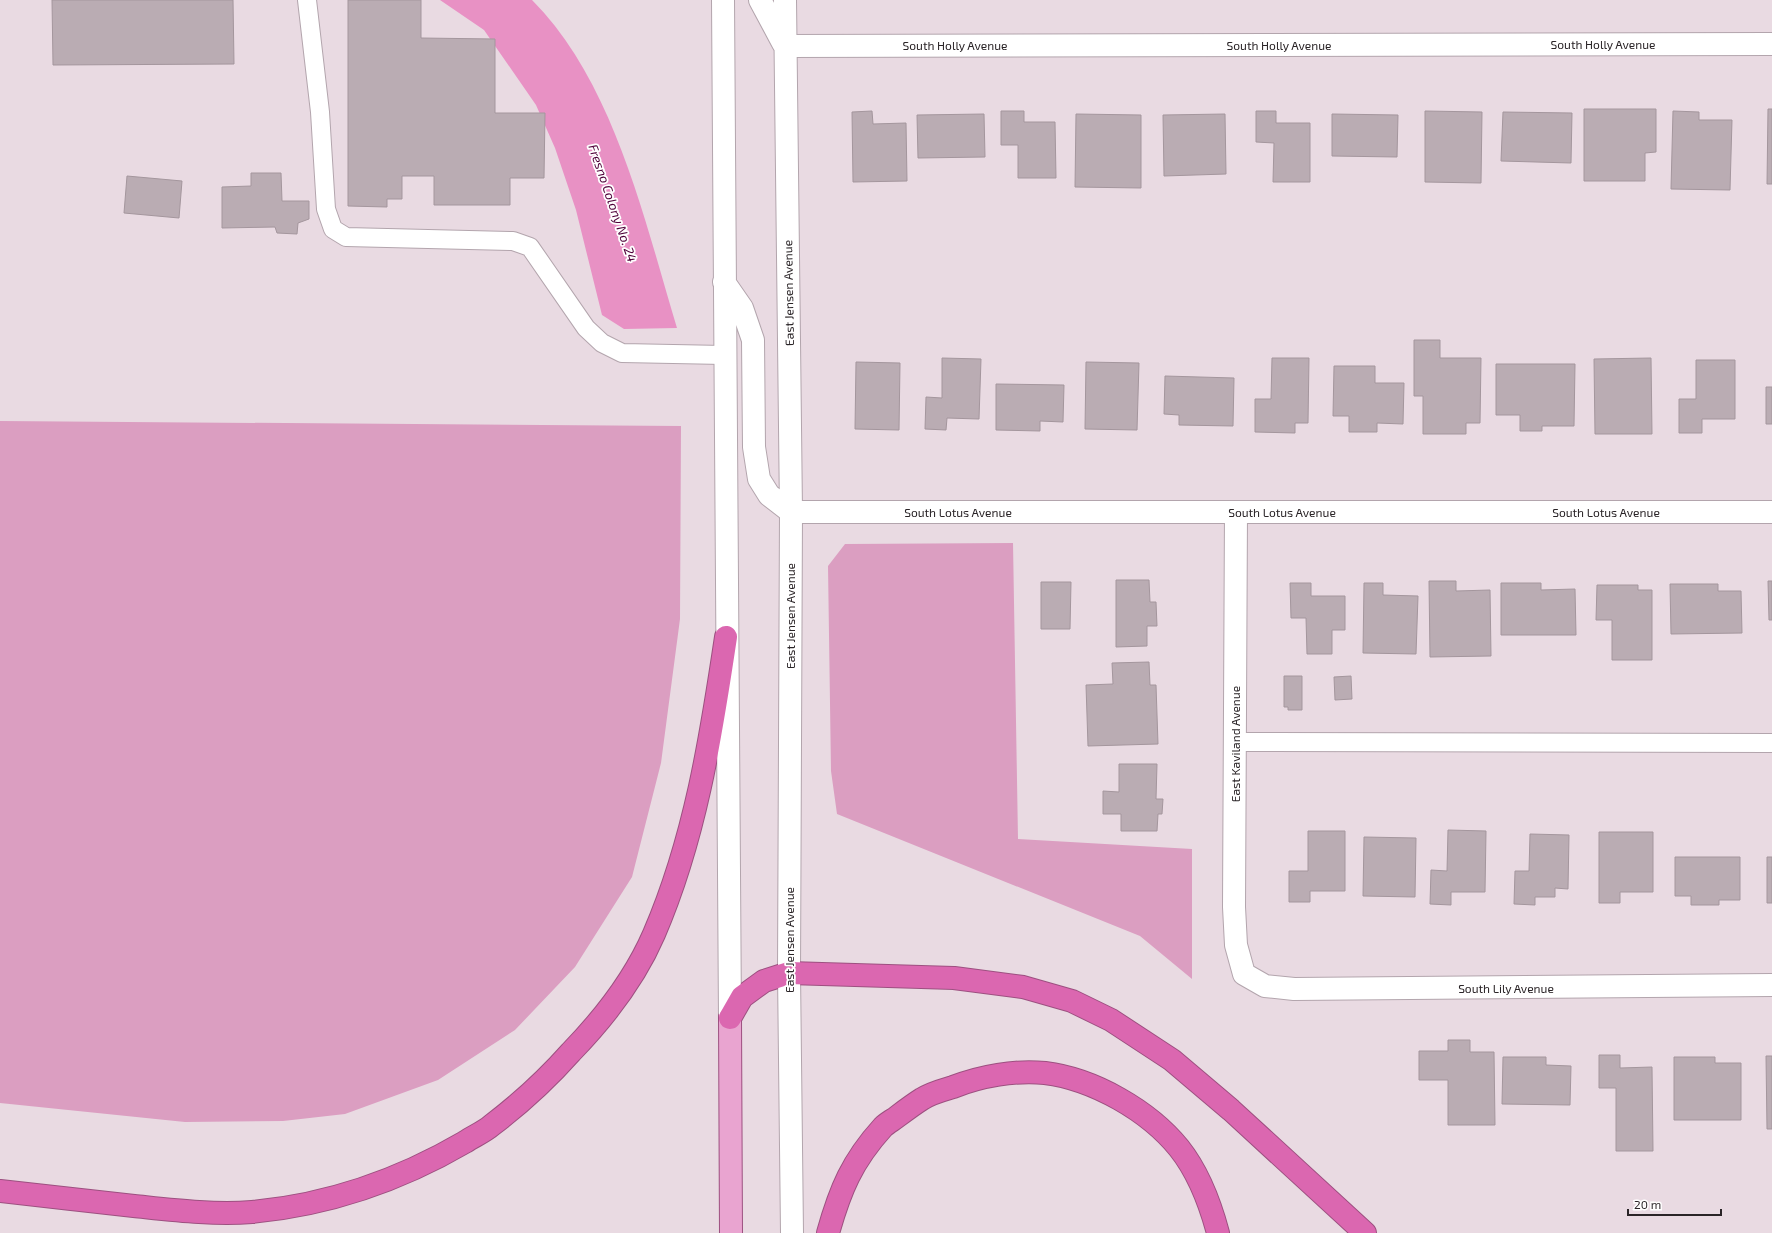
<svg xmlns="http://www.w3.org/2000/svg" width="1772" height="1233" font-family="'Exo 2',sans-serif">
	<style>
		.green { fill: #db9ec1 }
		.water { fill: #e891c4 }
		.building { fill: #baacb3; stroke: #a4969d }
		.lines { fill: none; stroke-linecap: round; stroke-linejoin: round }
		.service-casing { stroke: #b3a5ad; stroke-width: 20 }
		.minor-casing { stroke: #b3a5ad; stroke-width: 24 }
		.secondary-casing { stroke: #b3a5ad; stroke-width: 24 }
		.primary-casing { stroke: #9d5080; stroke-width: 24 }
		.motorway-casing { stroke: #9d5080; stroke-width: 24 }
		.service { stroke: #fff; stroke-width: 18 }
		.minor { stroke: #fff; stroke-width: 22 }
		.secondary { stroke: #fff; stroke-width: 22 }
		.primary { stroke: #e9a4d0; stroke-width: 22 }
		.motorway { stroke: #db67b0; stroke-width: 22 }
		.labels { text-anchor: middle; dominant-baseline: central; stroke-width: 3.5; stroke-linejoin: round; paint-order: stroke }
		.street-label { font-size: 12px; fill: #2a2427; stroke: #fff }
		.water-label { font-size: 13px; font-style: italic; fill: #4f0039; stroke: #fff }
	</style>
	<rect width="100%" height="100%" fill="#e9dae2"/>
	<path class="green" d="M0,421L681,426L680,619L661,763L632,877L575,967L515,1030L438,1080L345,1114L283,1121L185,1122L0,1103Z
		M1013,543L1018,839L1192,849V979L1140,936L837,814L831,771L828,566L845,544Z"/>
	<path class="water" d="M440,0H532C614,82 644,219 677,328L624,329L602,315L576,210L555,148L536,105L484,30Z"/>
	<path class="building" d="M52,0H233L234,64L53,65Z
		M348,0H421V38L495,39V113H545L544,178H510V205H434V176H402V199H387V207L348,206Z
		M1584,109H1656V152L1645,153V181H1584Z
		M1768,109H1772V184H1767Z
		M872,111L873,124L906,123L907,181L853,182L852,112Z
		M1001,111H1024V122H1055L1056,178H1018V145H1001Z
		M1256,111H1276V123H1310V182H1273L1274,143L1256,142Z
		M1425,111L1482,112L1481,183L1425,182Z
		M1673,111L1699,112V120H1732L1730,190L1671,189Z
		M1503,112L1572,113L1571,163L1501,161Z
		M984,114L985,157L918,158L917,115Z
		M1076,114L1141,115V188L1075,187Z
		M1225,114L1226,174L1164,176L1163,115Z
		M1332,114L1398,115L1397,157L1332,156Z
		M251,173H281L282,201H309V219L298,223L297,234L277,233L275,227L222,228V187L251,186Z
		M127,176L182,181L179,218L124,213Z
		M1414,340H1440V358H1481L1480,423H1466V434H1423V396H1414Z
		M942,358L981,359L979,419L947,418L946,430L925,429L926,397L942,398Z
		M1272,358H1309L1308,423H1295V433L1255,432V399H1271Z
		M1651,358L1652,434H1595L1594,359Z
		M1696,360H1735V419H1702V433H1679V399H1696Z
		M856,362L900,363L899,430L855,429Z
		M1086,362L1139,363L1137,430L1085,429Z
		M1496,364H1575L1574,426H1542V431H1520V415H1496Z
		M1334,366H1375V383H1404L1403,424L1377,423V432H1349V416H1333Z
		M1165,376L1234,378L1233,426L1179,425V415L1164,414Z
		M996,384L1064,385L1063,422L1040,421V431L996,430Z
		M1766,387H1772V424H1766Z
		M1116,580H1149L1150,602H1156L1157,626H1147V646L1116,647Z
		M1429,581H1456V591L1490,590L1491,656L1430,657Z
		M1768,581H1772V620H1769Z
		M1041,582H1071L1070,629H1041Z
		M1290,583H1311V596H1345V630H1332V654H1307L1306,618H1291Z
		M1364,583H1383V595L1418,596L1416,654L1363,653Z
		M1501,583H1541V590L1575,589L1576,635H1501Z
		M1670,584H1718V591H1741L1742,633L1671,634Z
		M1597,585H1638V590H1652V660H1612V620H1596Z
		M1149,662L1150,685H1156L1158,744L1088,746L1086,685L1113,684L1112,663Z
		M1284,676H1302V710H1288V707H1284Z
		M1351,676L1352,699L1335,700L1334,677Z
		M1119,764H1157L1156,799H1163L1162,814H1158L1157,831H1121V814H1103V791L1119,792Z
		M1448,830L1486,831L1485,892H1451V905L1430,904L1431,870L1447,871Z
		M1308,831H1345V891H1310V902H1289V871H1308Z
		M1599,832H1653V892H1620V903H1599Z
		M1530,834L1569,835L1568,889L1555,888V897H1535V905L1514,904L1515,871H1529Z
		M1364,837L1416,838L1415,897L1363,896Z
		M1675,857H1740V900H1719V905H1691V896H1675Z
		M1767,857H1772V903H1767Z
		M1448,1040H1470V1052H1494L1495,1125H1448V1080H1419V1051H1448Z
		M1599,1055H1620V1068L1652,1067L1653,1151H1616V1088H1599Z
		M1766,1056H1772V1129H1767Z
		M1503,1057H1546V1065L1571,1066L1570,1105L1502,1104Z
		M1674,1057H1715V1063H1741V1120H1674Z"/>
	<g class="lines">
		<defs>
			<path id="service" d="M307,0L320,112L326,209L333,229L346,237L513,241L530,247L586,328L602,343L622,353L724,355
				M1235,742L1772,743"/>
			<path id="minor" d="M785,46L1772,44
				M791,512H1772
				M1236,512L1234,907L1236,945L1244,974L1265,986L1294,989L1772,985"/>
			<path id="secondary" d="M723,0L730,1018
				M760,0L783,43
				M785,0L791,512L789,973L792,1233
				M724,282L742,308L753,340L754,447L759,479L769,495L791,512"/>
			<path id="primary" d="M730,1018L731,1233"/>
			<path id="motorway" d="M730,1018L742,997L764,981L789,973L954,978L1023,987L1072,1001L1111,1020L1172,1060L1231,1110L1365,1233
				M0,1191C45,1196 89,1201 134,1206C173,1210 213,1215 252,1212C327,1205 400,1180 465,1142C474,1136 484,1132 492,1125C521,1103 547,1079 571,1052C604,1018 635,978 654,934C695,839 711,738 726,637
				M828,1233C840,1190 852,1161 883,1127C887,1123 893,1120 898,1116C906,1110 914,1104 922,1099C931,1093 943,1090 953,1087C981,1076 1015,1070 1045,1073C1094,1079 1149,1111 1179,1148C1199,1173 1210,1203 1218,1233"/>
		</defs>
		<use href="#service" class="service-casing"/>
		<use href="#minor" class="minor-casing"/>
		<use href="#secondary" class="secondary-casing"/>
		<use href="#primary" class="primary-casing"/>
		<use href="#motorway" class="motorway-casing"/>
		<use href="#service" class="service"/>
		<use href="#minor" class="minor"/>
		<use href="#secondary" class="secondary"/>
		<use href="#primary" class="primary"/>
		<use href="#motorway" class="motorway"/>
	</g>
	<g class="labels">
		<g class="street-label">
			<text x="1603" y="44">South Holly Avenue</text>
			<text x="955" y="45">South Holly Avenue</text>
			<text x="1279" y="45">South Holly Avenue</text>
			<text transform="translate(788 293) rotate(-91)">East Jensen Avenue</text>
			<text x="958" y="512">South Lotus Avenue</text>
			<text x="1282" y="512">South Lotus Avenue</text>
			<text x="1606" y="512">South Lotus Avenue</text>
			<text transform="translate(790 616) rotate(-90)">East Jensen Avenue</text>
			<text transform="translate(1235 744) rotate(-90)">East Kaviland Avenue</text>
			<text transform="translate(789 940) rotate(-90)">East Jensen Avenue</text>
			<text x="1506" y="988">South Lily Avenue</text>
		</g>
		<g class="water-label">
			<text transform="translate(613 203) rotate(71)">Fresno Colony No. 24</text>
		</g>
	</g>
	<path d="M1628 1209v6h93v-6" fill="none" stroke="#2a2427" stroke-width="2"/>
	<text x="1634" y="1209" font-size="12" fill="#2a2427" stroke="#ffffff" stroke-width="3" paint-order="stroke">20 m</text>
</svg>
